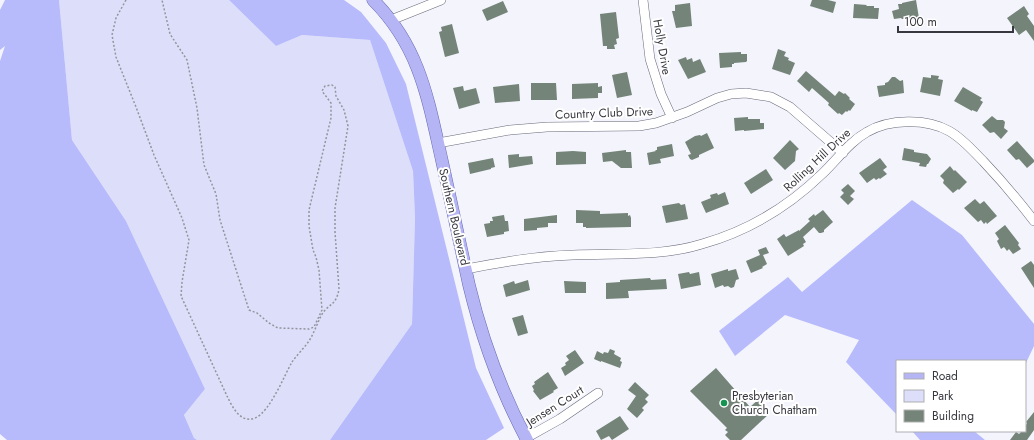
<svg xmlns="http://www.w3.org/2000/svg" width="1034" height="440" font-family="Jost,sans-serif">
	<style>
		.green { fill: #dddffa }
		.forest { fill: #b7bbfb }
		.building { fill: #748478 }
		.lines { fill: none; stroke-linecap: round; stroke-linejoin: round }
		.minor-casing { stroke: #676979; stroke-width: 10 }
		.major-casing { stroke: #6869b1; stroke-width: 13 }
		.path { stroke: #93949c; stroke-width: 1.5; stroke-dasharray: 2 2; stroke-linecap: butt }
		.minor { stroke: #fff; stroke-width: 9 }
		.major { stroke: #b5b5f5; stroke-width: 12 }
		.poi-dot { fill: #159350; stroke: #fff; stroke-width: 1.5 }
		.labels { text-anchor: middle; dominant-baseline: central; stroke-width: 4; stroke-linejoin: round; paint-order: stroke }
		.street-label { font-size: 12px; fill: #37383f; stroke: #fff }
		.poi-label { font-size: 12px; fill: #37383f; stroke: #fff; text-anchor: start }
	</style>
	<rect width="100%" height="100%" fill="#f3f4fc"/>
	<path class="green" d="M59,0H229L276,46L302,35L370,40L413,171L415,218L412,324L330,440H197L194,438L184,415L205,389L126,221L72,140Z"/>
	<path class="forest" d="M5,0H59L72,140L126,221L205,389L184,415L194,438L197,440H7L0,434V61L5,46L0,50V10Z
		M229,0H344L361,12L386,43L406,84L476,368L504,428L486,440H330L412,324L415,218L413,171L370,40L302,35L276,46Z
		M912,200L962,235L1034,324V346L1025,365V361H897V415L846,362L859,340L785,315L735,356L719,331L788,277L802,292Z
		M912,431H974L985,440H920Z"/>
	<path class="building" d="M812,0H828L836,2L833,13L810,6Z
		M916,0L919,18L912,20L911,18L902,19L901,18L894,19L892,11L899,9L898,4H902V3Z
		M503,1L508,12L487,21L482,10Z
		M690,3L692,26L676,28L672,11H675V5Z
		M854,4L867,5L866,6H874V8H879L878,19L853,18Z
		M1024,6L1029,14L1027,16L1034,26V41L1026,30L1019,35L1007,18Z
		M616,12L619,38L616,39L617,44L614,45L615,49H607V46H603L600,14Z
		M452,24L459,53L445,57L439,32L442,31L441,27Z
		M778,49L786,52L784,56L789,58L788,60L795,63L790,75L772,69Z
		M741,52V54H747V61L746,62L734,63V64H732V67L720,68L719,53Z
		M686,57L687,60L692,58L693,62L700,59L706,72L688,79L678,60Z
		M806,71L835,96L839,91L844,94L845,93L850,98L849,99L855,104L850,111L849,110L847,112L846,111L842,115L839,113L838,114L828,105L829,103L812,88L809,92L797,81Z
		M627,72L632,95L617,98L612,75Z
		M931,75L939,76L938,79L943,80L940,96L920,92L923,77L931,78Z
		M892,77H895L900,81L903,80L904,93L879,97L877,86L885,85V83L888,82Z
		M531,83H556L557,100H531Z
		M598,83V87L602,86V93H598V98L572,99V84Z
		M519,84L520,101L495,103L493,87Z
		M463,86L464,91L476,88L480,103L459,109L453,88Z
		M963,87L982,98L980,100L983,102L977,112L972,110V111L954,101Z
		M992,116L997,120H1003L1005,122L1004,128L1008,131L1001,139L994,132L990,133L982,125Z
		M748,117V119H760V123H764V129L744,131V130L735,131L734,118Z
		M707,133L714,148L699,155V157L692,160L690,159L688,155L691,154L685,142L695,136L700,135L701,136Z
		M790,140L799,149L796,151L795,161L785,170L773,158Z
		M1017,141L1034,160V162L1027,168L1019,159L1016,160L1007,150Z
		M672,144L674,156L660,159L661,163L649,165L647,153L656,151L655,150H657V147Z
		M904,148L914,150V152L927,154L931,159L928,164H927L926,167L919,166L920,163L902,160Z
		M626,150V152H631L632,168H621L612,161L603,162L602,153Z
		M573,151L586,152V164L556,165V152Z
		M519,154V157L532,156L533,164L509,168L508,155Z
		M493,158L495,167L491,168V169L470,174L468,163Z
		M880,158L887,167L883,170L887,174L880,179L879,178L876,180L874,178L867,183L859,173Z
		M950,166L954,171L955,170L967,182L959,190L958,189L953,193L943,183L944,180L940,176Z
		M766,169L773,180L751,194L744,183Z
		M848,184L855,191L850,196L854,199L848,205L840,197L844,193L841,190Z
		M725,192L729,204L706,213L701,202L711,198L710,195L717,193L718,195Z
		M975,199L980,204L984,201L997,216L987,224L986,222L984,224L981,220L978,222L964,208Z
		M679,203L681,205L685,204L688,219L666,223L662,206Z
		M576,210L600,211V214L628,213V216L630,215L631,218V227L586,228V227H583V223H576Z
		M823,210L833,222L824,230V232L821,233H819L814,227L803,237L806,242L803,244L804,246L788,256L777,239L784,234L786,237L799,230V231L810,221L808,219L814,214L815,216Z
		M504,215L505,221H508L509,231L504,232V234L487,237L484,224L490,223V221H493L492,217Z
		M557,215V223H548V227L537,228V230L524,231V219Z
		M1005,225L1019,243L1018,245L1021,249L1013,254L1009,249L1007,251L1004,247L1001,249L997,241L999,239L995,233Z
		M766,247L769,253L763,255L767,264L762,267L763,268L751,273L746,261L760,255L758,250Z
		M1031,261L1034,265V288L1021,268Z
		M728,269V271L736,269L739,279L736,280L734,287L731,288L728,286L724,287L723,285L715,288L711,274Z
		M689,272L690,274L699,272L701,285L681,289L678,274Z
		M650,278L651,280L666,279L667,289L628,291L629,298L606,299V283L620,282V280Z
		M528,280L530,290L506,297L503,285L514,281L515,284Z
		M564,281L586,282V293H565Z
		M523,315L528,333L518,336L512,318Z
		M610,349L615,351L614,354L621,358L620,361L622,362L620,368L601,361V362L594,359L597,351L603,354L604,352L608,353Z
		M575,350L584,363L565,376L561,368L566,365L565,363L569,360L566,356Z
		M716,368L750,407L759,399L770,413L741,440H730L725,435L728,432L725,430L727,428L690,391Z
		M548,372L558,388L553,391L554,392L540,400L533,391L534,390L532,386L535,384L534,382Z
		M635,382L649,395L645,399L648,402L642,408L644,410L637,418L627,409L636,396L628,390Z
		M1034,412V430L1027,440H1010L1016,432L1019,434L1022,431H1025V427L1027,423L1026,422Z
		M620,416L629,429L612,440L609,436L601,440L596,431Z"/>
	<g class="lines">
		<defs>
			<path id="minor" d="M643,0L650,59L661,94L672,118
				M391,20L441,0
				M438,143L510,130L547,127L639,126L656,123L687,112L717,98L731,94L746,93L771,97L790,107L843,153
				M466,269C501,262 536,256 573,255C616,253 660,257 702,244C748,231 788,207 822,174C837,160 849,142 867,132C889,119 926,118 949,131C962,138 973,151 983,161C1001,180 1018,200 1034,221
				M526,438L560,419L598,393"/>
			<path id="major" d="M373,0C420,47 428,99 442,161C451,202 460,243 469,285C482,339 501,391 527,440"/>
		</defs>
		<use href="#minor" class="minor-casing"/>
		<use href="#major" class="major-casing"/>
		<path class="path" d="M126,0L116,18L112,35L116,57L136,107L154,155L182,218L189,240L182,282L181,296L227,396C232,406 240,424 255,418C270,412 284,376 292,362C297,355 304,348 309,341C314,333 317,324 321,316C328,303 336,307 339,289L335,232V208L348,126L344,110L336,96L335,87L332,85L325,86L322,91L331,103V118L309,210V226L313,250L316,257L319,270L322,310L314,327L309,329L278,328L269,323L257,313L249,310L220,220L216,194L204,165L197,108L187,60L170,34L162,0"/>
		<use href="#minor" class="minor"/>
		<use href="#major" class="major"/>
	</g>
	<circle class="poi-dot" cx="724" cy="403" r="4"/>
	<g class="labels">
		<g class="street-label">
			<text transform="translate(662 47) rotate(80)">Holly Drive</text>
			<text transform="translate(604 113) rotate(-2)">Country Club Drive</text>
			<text transform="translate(817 160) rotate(-43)">Rolling Hill Drive</text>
			<text transform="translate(454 217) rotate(77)">Southern Boulevard</text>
			<text transform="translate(555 406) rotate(-32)">Jensen Court</text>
		</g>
		<g class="poi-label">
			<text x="732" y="396">Presbyterian<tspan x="732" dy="14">Church Chatham</tspan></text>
		</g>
	</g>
	<rect x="896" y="360" width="130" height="72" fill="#ffffff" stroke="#afafb2"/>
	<rect x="904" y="373" width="20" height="6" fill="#b5b5f5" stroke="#afafb2"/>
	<text x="932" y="380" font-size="12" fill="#37383f">Road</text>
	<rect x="904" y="390" width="20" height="12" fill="#dddffa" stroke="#afafb2"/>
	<text x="932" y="400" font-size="12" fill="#37383f">Park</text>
	<rect x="904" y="410" width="20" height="12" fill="#748478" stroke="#afafb2"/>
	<text x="932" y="420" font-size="12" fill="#37383f">Building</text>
	<path d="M898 26v6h115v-6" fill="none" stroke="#37383f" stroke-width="2"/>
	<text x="904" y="26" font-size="12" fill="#37383f" stroke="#ffffff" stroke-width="3" paint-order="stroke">100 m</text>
</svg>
